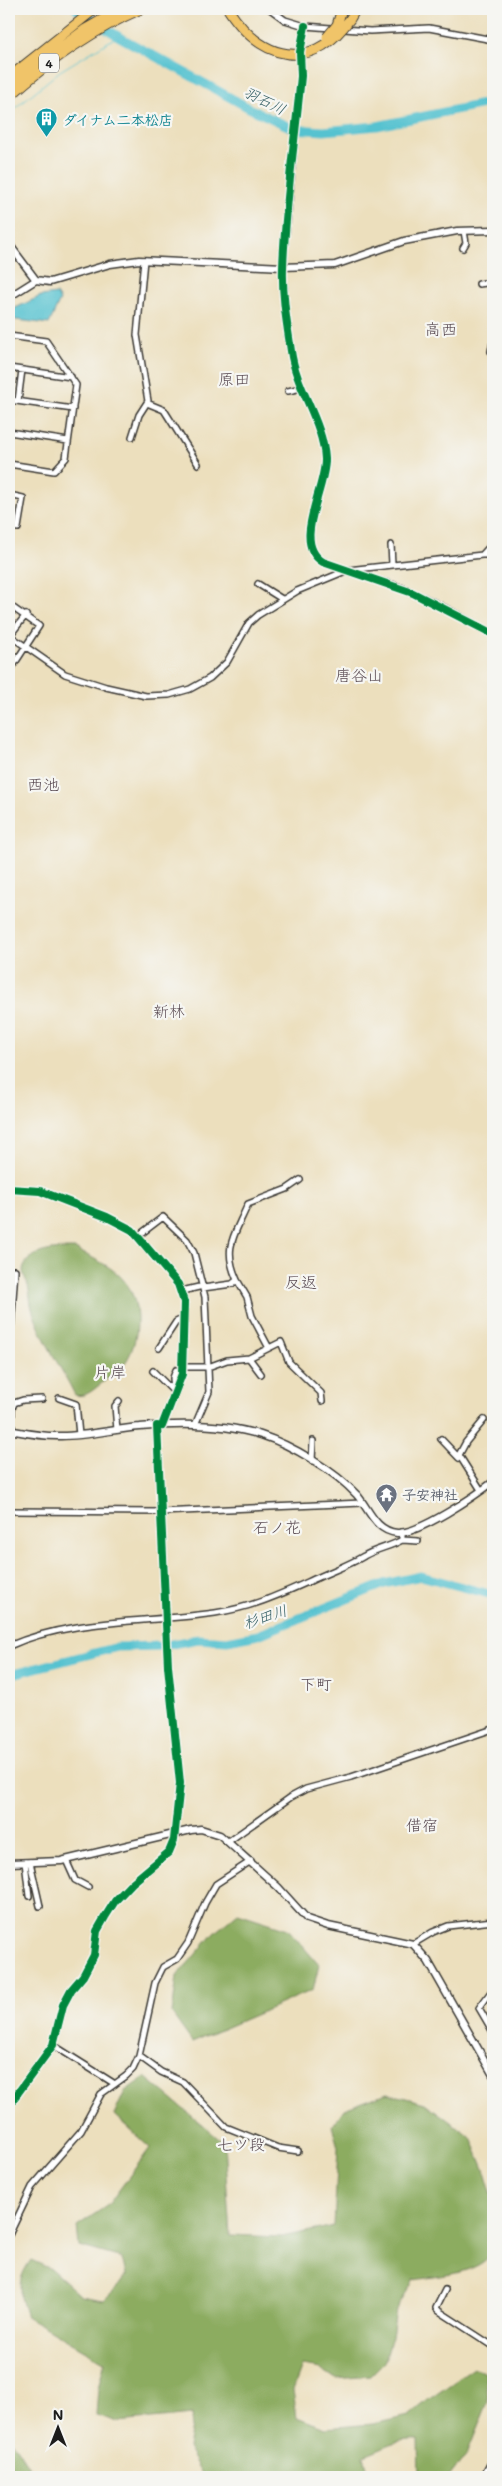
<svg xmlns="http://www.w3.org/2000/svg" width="502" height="2486" font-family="Mali,'Klee One',sans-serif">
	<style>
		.forest { fill: #8cac60; stroke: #54643e }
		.water { fill: #56c2d0; stroke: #396f76 }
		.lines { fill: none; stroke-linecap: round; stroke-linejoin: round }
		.stream { stroke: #56c2d0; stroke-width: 1 }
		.river { stroke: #56c2d0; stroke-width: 9 }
		.minor-casing { stroke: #3b3934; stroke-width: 8 }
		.tertiary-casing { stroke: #3b3934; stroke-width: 9 }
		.trunk-casing { stroke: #3b3934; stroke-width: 11 }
		.minor { stroke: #fff; stroke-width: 5 }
		.tertiary { stroke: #fff; stroke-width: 6 }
		.trunk { stroke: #f0c469; stroke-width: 9 }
		.trunk-bridge-casing { stroke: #3b3934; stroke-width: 11; stroke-linecap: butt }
		.trunk-bridge { stroke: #f0c469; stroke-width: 9 }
		.cycleway-casing { stroke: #f6f6f2; stroke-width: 11 }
		.cycleway { stroke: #00873e; stroke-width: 8 }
		.labels { text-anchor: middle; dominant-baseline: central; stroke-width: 4.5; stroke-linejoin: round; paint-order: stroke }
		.shield { fill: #f6f6f2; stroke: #5d5d5c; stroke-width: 1 }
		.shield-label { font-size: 12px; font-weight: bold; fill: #1c1c1c }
		.culture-label { font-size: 14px; font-weight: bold; fill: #0d838f; stroke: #f6f6f2; text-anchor: start }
		.worship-label { font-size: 14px; font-weight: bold; fill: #5b616d; stroke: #f6f6f2; text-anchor: start }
		.water-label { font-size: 15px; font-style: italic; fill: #335e64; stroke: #f6f6f2 }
		.quarter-label { font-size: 16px; fill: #5a4b53; stroke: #f6f6f2 }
	</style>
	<rect width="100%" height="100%" fill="#f6f6f2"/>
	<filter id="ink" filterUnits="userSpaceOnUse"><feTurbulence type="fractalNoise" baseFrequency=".02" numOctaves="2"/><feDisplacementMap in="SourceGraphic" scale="10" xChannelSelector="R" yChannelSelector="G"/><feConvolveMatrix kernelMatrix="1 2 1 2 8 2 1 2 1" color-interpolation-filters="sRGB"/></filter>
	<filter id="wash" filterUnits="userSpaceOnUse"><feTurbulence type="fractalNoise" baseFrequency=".0096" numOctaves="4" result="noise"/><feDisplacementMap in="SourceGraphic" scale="20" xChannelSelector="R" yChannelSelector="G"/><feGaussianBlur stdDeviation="1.12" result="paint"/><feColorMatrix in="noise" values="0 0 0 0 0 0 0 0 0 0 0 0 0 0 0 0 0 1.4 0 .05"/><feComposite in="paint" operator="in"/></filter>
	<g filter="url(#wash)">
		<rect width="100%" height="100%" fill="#ecdfbd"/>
		<path class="forest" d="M75,1249C92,1258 115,1267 126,1283C143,1305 140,1349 120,1369C115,1374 108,1378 102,1383C94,1389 86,1398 75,1395C61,1367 42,1340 32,1309C30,1301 30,1293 28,1286C26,1278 20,1272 25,1264C34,1249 60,1249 75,1249Z
			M238,1913L288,1929L319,1965L313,1990L192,2042L172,2014L177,1976L214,1933Z
			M145,2077L224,2143L230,2235L282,2237L334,2226L338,2147L332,2126L344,2109L387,2093L425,2103L471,2137L484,2169L493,2199V2250C483,2274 436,2276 414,2280L396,2309L392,2337L385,2361L370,2376L336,2379L321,2369L302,2366L293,2390L297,2417L325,2428L373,2424L409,2416L428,2400L474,2368L486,2373L488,2402L467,2454L449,2477H419L418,2440C397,2438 384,2448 364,2455L369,2477H204L187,2448L193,2415L118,2422L96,2415L98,2388L105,2362L27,2317C19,2293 15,2282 31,2260L51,2269L81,2296L104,2300L119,2285L126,2275L122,2258L79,2246L77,2226L108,2205L150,2148L114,2115L125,2091Z
			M9,2436L34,2475L35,2477H9Z"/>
		<path class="water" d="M56,294L60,300L49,324L9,319V311L41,296Z"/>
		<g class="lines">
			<path class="stream" d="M9,113L60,71L118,36"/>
			<path class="river" d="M76,9L118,36L251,109L294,129L324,131L377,126L493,102
				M9,1675L118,1647L162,1646L198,1639L227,1641L258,1635L384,1584L421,1576L493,1595"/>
		</g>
	</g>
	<g filter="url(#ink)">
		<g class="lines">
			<defs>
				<path id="minor" d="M270,9L285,20L305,26L370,31L429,28L493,40
					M463,248L466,243L464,231
					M283,267L301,76L300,52L305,26
					M479,284L493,282
					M9,336L46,341L76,385L66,458L54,471L9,464
					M491,351L493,342
					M9,368L71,377
					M288,391L301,388
					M9,400L73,409
					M18,401L22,370
					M147,403L164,410L198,464
					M9,432L68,441
					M132,437L139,415L148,401L137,335L144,260
					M9,495L23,498L18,528L9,527
					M391,545L392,564
					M482,555H493
					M258,584L282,599
					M9,605L39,626L9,672
					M9,635L65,674L106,687L146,696L169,695L190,689L210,678L227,662L249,623L258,615L297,591L348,570L482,555L493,543
					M10,635L26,615
					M9,1189L40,1191L107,1217L132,1230L178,1284L184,1302L182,1374L162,1426
					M138,1236L163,1217L187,1240L194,1253L205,1297L209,1392L195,1425
					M9,1270H15L9,1356
					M237,1280L247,1297L252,1316L269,1348
					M203,1288L232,1284L237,1280C222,1247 235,1235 248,1204L287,1189L300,1180
					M182,1291L203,1286
					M159,1348L176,1322L184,1318
					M249,1358L261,1374
					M182,1367H208L227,1360L249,1358L281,1342L289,1362L321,1393L322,1401
					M153,1371L174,1392
					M174,1392L173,1378L176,1370
					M59,1398L76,1404L79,1435
					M12,1430V1409L14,1403L23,1400L42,1399
					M117,1430L115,1406L119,1401
					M441,1439L459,1458
					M312,1461L313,1441
					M481,1490L459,1455L466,1442L484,1420
					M9,1511L160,1512L362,1503
					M402,1540L418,1541
					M9,1646C72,1618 147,1623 215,1613C255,1607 283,1593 319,1577C334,1570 349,1565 364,1556C375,1549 390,1547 402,1540V1532
					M229,1841L291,1797L306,1789L351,1777L493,1729
					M66,1860L75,1880L88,1887
					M25,1862L29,1896
					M30,1862L40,1906
					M413,1944L433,1932L448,1926L493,1921
					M493,1989L479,2008L493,2032
					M53,2045L115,2084
					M139,2056L161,2072L183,2082L226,2127L278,2148L298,2151
					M9,2105L53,2045L63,2005L71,1990L83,1976L94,1955L97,1931L105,1917L115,1901L132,1883L169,1852L174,1840L180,1783L168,1666L157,1426
					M9,2235L32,2187L81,2131L101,2094L126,2076L133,2069L139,2056L155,1983L163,1967L177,1959L188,1943L205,1903L216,1884L251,1861
					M445,2290L436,2308L439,2311L493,2346
					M483,2477L493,2459"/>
				<path id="tertiary" d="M9,244L36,280L50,282L110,264L139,260L283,267L335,265L404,241L457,231L493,230
					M283,267C284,301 286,340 296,373C305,401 323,429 325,459C326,485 296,537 317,557C328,568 384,581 402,588C433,600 463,618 493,634
					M9,297L36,280
					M9,1430C26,1433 44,1437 61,1436C88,1436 114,1429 140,1427C180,1423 223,1423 261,1435C292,1445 335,1471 357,1495C369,1509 375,1531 397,1533C419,1534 475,1496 493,1482
					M9,1863L61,1861L191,1830L201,1829L220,1835L278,1887L307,1919L328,1926L413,1944L428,1961L493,2075"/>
				<path id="trunk" d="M350,19L356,9
					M13,74L95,9
					M9,86L84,30L121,9
					M9,97C48,62 92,30 141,9"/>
			</defs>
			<use href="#minor" class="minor-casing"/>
			<use href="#tertiary" class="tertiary-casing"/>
			<use href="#trunk" class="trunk-casing"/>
			<use href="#minor" class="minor"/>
			<use href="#tertiary" class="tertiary"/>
			<use href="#trunk" class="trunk"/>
			<defs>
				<path id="trunk-bridge" d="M228,9C262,61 311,73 350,19
					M327,37L337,25L342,9"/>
			</defs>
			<use href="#trunk-bridge" class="trunk-bridge-casing"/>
			<use href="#trunk-bridge" class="trunk-bridge"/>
			<defs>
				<path id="cycleway" d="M305,26L300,52L301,76C295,140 285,204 283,268C282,296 287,324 291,351C296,389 323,421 325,459C326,489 291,543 323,562L413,593L493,634
					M9,1189L40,1191L107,1217L132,1230L178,1284L184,1302L182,1374L162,1426
					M9,2105L53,2045L63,2005L71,1990L83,1976L94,1955L97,1931L105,1917L115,1901L132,1883L169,1852L174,1840L180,1783L168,1666L157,1426"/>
			</defs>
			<use href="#cycleway" class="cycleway-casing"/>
			<use href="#cycleway" class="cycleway"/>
		</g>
	</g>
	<defs>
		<symbol id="building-pin" viewBox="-11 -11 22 30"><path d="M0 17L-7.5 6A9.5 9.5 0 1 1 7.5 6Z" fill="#0f9aa8" stroke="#f6f6f2"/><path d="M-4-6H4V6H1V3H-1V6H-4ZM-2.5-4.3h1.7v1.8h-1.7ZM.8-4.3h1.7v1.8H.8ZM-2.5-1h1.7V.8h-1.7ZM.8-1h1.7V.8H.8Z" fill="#fff"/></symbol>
		<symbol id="temple-pin" viewBox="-11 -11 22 30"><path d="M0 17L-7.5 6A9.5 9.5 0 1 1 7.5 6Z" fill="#6b7280" stroke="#f6f6f2"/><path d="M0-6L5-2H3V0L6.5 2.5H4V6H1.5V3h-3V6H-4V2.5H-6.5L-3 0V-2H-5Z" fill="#fff"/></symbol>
	</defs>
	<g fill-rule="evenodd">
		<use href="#building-pin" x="34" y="106" width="25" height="34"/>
		<use href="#temple-pin" x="374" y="1482" width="25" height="34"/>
	</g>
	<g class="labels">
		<rect class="shield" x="39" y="53.5" width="20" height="19" rx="4"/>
		<g class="shield-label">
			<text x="49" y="63">4</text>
		</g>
		<g class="culture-label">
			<text x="63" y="119">ダイナム二本松店</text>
		</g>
		<g class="worship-label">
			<text x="402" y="1494">子安神社</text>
		</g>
		<g class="water-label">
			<text transform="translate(265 100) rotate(26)">羽石川</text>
			<text transform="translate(265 1616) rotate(-18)">杉田川</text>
		</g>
		<g class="quarter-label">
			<text x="441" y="328">高西</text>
			<text x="234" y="378">原田</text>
			<text x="359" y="674">唐谷山</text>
			<text x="43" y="783">西池</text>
			<text x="169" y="1010">新林</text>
			<text x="301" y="1281">反返</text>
			<text x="110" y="1371">片岸</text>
			<text x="277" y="1526">石ノ花</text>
			<text x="316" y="1683">下町</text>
			<text x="422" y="1824">借宿</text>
			<text x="241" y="2143">七ツ段</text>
		</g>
	</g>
	<rect width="502" height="2486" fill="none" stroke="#f6f6f2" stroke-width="30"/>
	<g transform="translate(58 2428)" stroke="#f6f6f2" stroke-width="4" paint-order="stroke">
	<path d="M0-4L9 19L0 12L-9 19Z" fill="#1c1c1c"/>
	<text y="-8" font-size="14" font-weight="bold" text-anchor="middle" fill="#1c1c1c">N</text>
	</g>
</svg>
